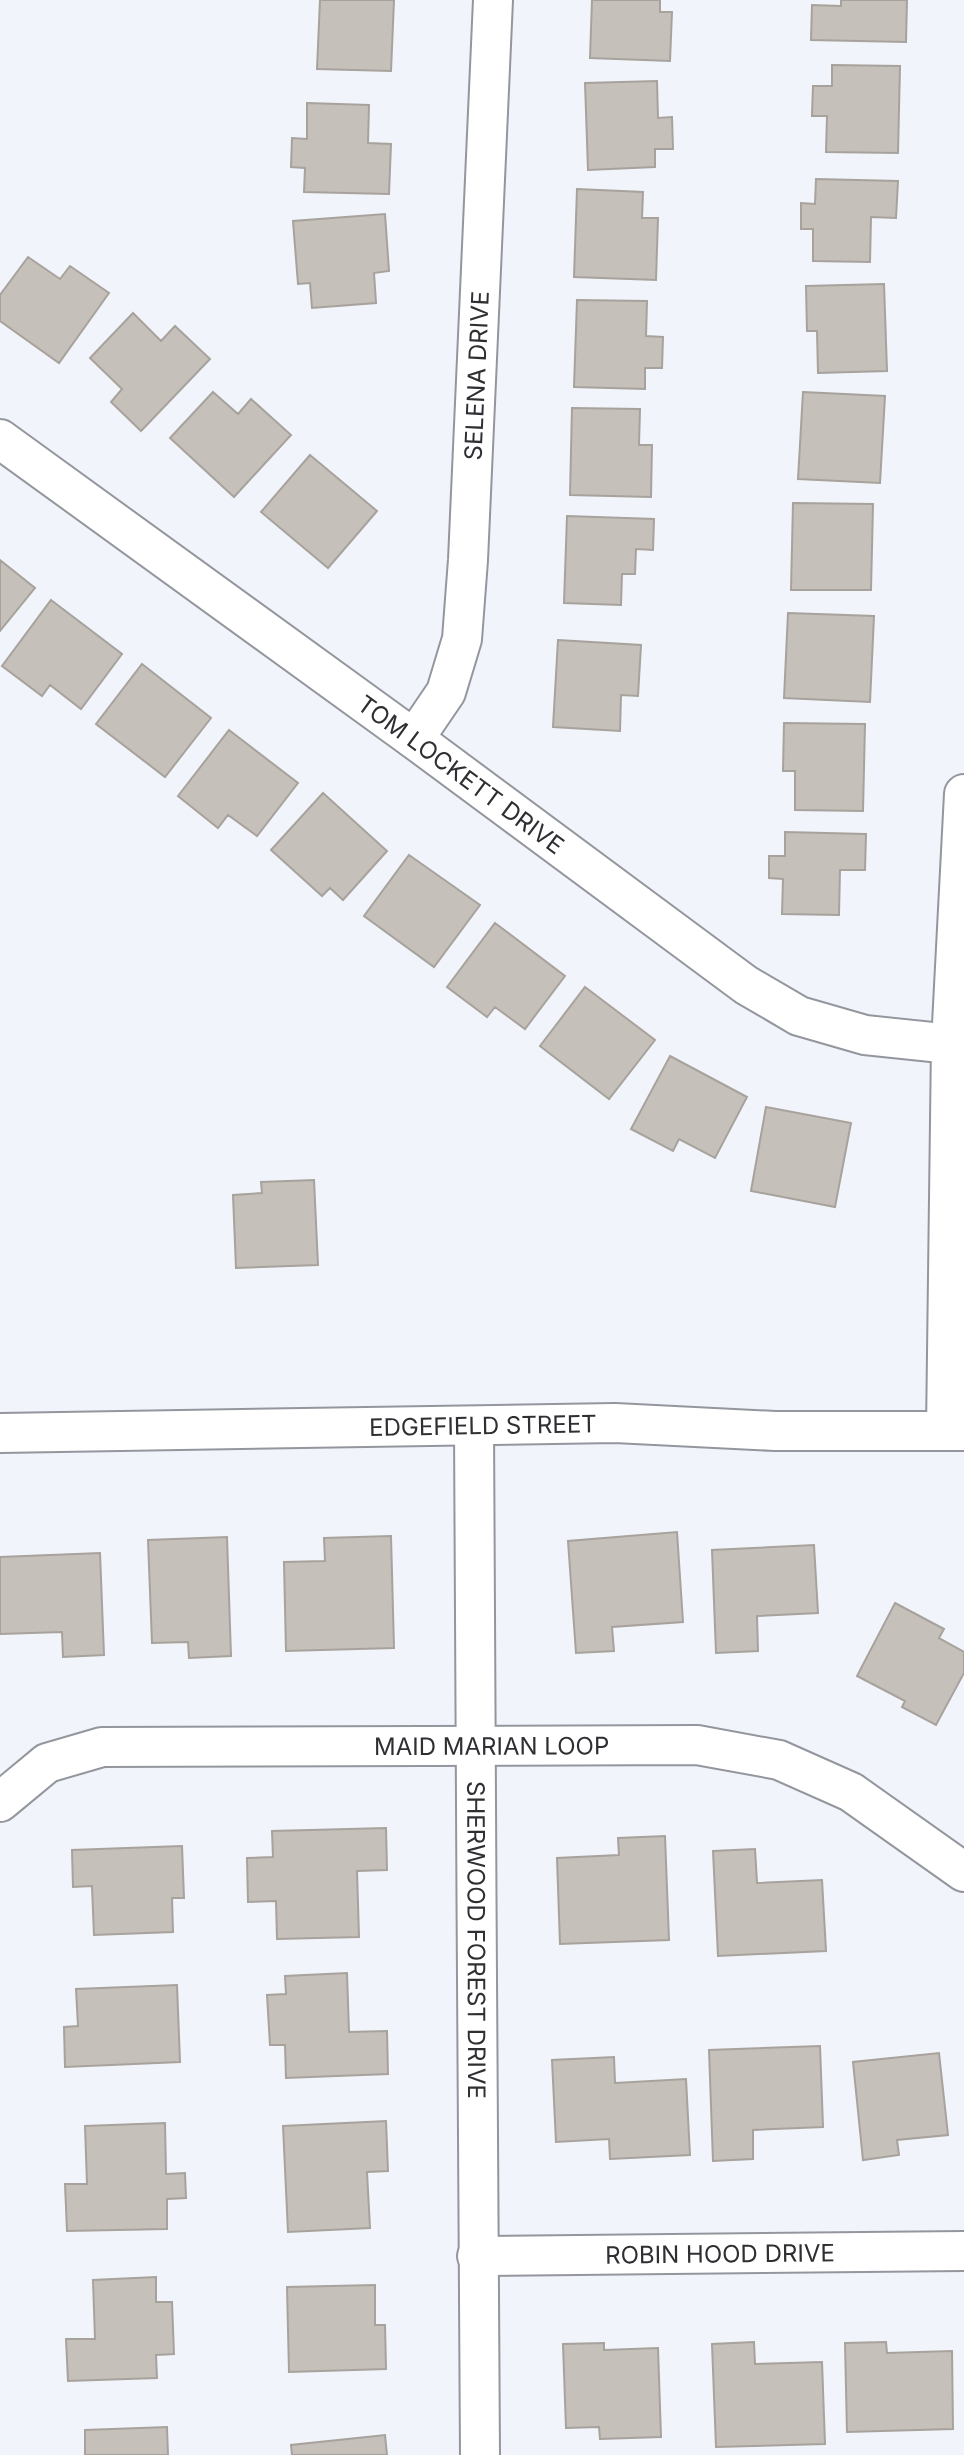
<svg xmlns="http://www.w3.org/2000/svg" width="964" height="2455" font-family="Inter,sans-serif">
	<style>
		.building { fill: #c6c0ba; stroke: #a7a29c; stroke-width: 2 }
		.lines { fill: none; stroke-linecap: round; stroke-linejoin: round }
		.street-casing { stroke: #94969d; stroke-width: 42 }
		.street { stroke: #fff; stroke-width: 38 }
		.labels { text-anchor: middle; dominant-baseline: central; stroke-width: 5; stroke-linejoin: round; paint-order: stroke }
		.street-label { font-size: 24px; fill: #2e2f32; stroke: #fff }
	</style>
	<rect width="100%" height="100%" fill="#f1f4fb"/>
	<path class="building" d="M320,0H394L391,71L317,69Z
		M592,0H660V12H672L670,61L590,58Z
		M841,0H907L906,42L811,40L812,5L841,6Z
		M832,65L900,66L898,153L826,152L827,116H812L813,86H832Z
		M657,81L658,118L672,117L673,149H655V167L588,170L585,83Z
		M307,103L369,105L368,143L391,144L389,194L304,192L305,168L291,167L292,138L307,139Z
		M816,179L898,181L896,218L871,217L870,262L813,261V229H801V203L815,204Z
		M577,189L643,192L642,218H658L656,280L574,277Z
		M385,214L389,271L374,273L376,303L312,308L310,283L298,284L293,221Z
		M28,257L60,279L70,266L109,293L59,363L0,321V295Z
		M884,284L887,371L818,373L817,331H807L806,286Z
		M577,300L647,301L646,336L663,337L662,368H645V389L574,387Z
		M133,313L161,341L175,326L210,359L141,431L111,402L122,389L90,358Z
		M213,392L238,414L251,399L291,435L234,497L170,438Z
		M803,392L885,396L880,483L798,479Z
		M572,408L640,409L639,445H652L651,497L570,495Z
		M310,455L377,511L328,568L261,512Z
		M793,503L873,504L871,590H791Z
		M567,516L654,519L653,550L636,549L635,574H622L621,605L564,603Z
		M0,560L35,588L0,631Z
		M51,600L122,654L81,709L50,685L42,696L2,666Z
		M788,613L874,616L870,702L784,698Z
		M558,640L641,645L638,696L621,695L620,731L553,727Z
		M142,664L211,718L165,777L96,724Z
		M784,723L865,724L863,811L795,810V771H783Z
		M229,730L298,783L257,836L228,815L218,828L178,796Z
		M323,793L387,851L343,900L330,888L322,896L271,850Z
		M785,832L866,834L865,870H840L839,915L782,914L783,879L769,878V856H785Z
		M409,855L480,905L434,967L364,916Z
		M495,923L565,976L525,1029L495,1007L487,1017L447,987Z
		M585,987L655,1040L609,1099L540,1046Z
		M670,1056L747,1097L715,1158L679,1139L673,1151L631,1129Z
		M766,1107L851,1123L835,1207L751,1191Z
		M314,1180L318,1265L236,1268L233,1195L262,1193L261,1182Z
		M677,1532L683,1622L612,1627L614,1651L576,1653L568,1541Z
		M391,1536L394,1648L286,1651L284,1562L325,1561L324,1538Z
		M227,1537L231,1656L189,1658L188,1642L152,1643L148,1540Z
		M814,1545L818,1613L757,1616L758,1651L716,1653L712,1550Z
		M100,1553L104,1655L63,1657L62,1632L0,1634V1557Z
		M895,1603L944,1629L939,1638L964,1652V1673L936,1725L902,1707L905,1701L857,1676Z
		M386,1828L387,1870L357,1871L359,1937L277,1939L276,1901L248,1902L247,1858L273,1857L272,1831Z
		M665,1836L669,1940L560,1944L557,1858L619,1855L618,1838Z
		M182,1846L184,1898H172L173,1932L94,1935L92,1886L73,1887L72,1850Z
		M755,1849L757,1883L822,1880L826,1951L718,1956L713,1851Z
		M347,1973L349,2032L387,2031L388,2074L286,2078L285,2045H270L267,1995L286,1994L285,1976Z
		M177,1985L180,2062L65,2067L64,2027L78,2026L76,1989Z
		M820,2046L823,2127L753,2130V2159L713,2161L709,2050Z
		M939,2053L948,2135L897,2140L899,2155L863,2160L853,2062Z
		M614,2057L615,2083L686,2079L690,2155L610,2159L609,2139L556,2142L552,2060Z
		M386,2121L388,2171L367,2172L370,2228L288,2232L283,2126Z
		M165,2123L166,2174L185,2173L186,2198L167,2199V2229L67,2231L65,2184H87L85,2126Z
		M156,2277V2302H172L174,2354L156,2355L157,2378L68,2381L66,2339H95L93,2280Z
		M375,2285V2325H385L386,2369L289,2372L287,2287Z
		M754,2342L755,2364L822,2362L825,2444L716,2447L712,2344Z
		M886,2342L887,2353L952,2351L953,2429L847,2432L845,2343Z
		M604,2343V2350L658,2348L661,2437L600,2439L599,2427L566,2428L563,2344Z
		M167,2427L168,2455H85V2430Z
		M385,2435L387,2455H292L291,2445Z"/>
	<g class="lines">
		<defs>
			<g id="street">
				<path id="s1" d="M0,439L414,739L746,985L799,1016L865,1035L951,1044"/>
				<path id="s2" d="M414,739L446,692L462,639L468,560L493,0"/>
				<path id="s3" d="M474,1426C478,1769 475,2112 480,2455"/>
				<path d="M946,1431L951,1044L964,794"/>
				<path id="s4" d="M0,1433L615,1423L775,1431H964"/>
				<path id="s5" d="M0,1802L47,1763L102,1747L697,1745L779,1760L851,1792L964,1872"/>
				<path id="s6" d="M477,2256L964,2251"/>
			</g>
		</defs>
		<use href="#street" class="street-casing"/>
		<use href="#street" class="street"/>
	</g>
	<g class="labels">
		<g class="street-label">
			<text stroke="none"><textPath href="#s2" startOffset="376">SELENA DRIVE</textPath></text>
			<text stroke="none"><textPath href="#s1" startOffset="570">TOM LOCKETT DRIVE</textPath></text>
			<text stroke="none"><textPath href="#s4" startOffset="483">EDGEFIELD STREET</textPath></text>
			<text stroke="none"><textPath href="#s5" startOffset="508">MAID MARIAN LOOP</textPath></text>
			<text stroke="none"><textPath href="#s3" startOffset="514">SHERWOOD FOREST DRIVE</textPath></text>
			<text stroke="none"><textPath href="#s6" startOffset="243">ROBIN HOOD DRIVE</textPath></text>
		</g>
	</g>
</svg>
